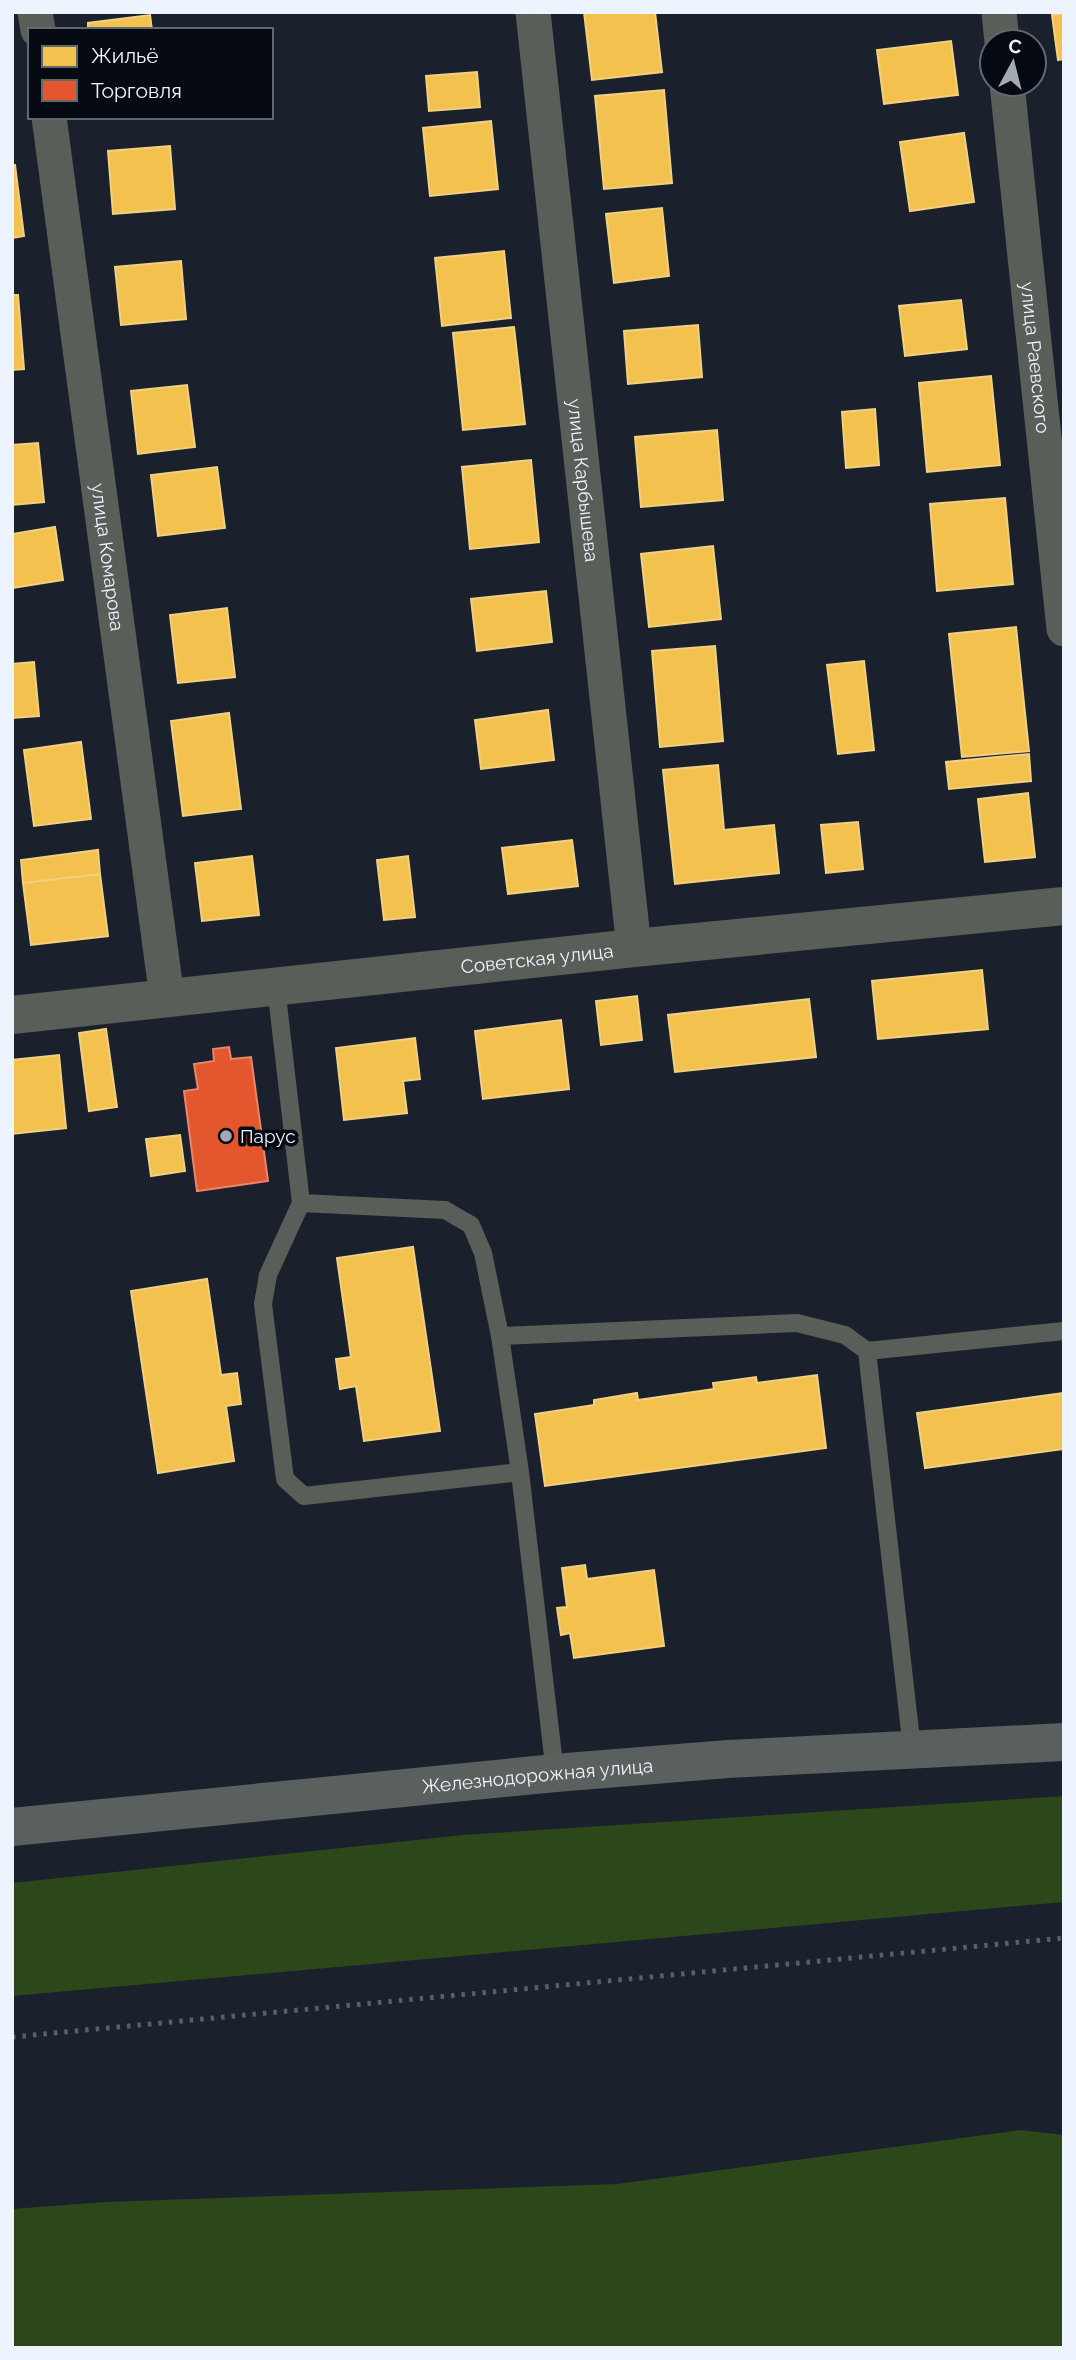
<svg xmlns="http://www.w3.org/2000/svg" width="1076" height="2360" font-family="Raleway,sans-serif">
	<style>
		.forest { fill: #2c4719 }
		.homes { fill: #f2c14e; stroke: #f1d082; stroke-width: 2 }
		.shops { fill: #e4572e; stroke: #e7866c; stroke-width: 2 }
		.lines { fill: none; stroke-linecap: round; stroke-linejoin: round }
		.service { stroke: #595e59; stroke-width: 18 }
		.minor { stroke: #595e59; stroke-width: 35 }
		.tertiary { stroke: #595e59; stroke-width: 38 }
		.primary { stroke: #59605d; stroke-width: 38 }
		.rail { stroke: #5a5f60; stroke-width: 5; stroke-dasharray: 3.5 7; stroke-linecap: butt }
		.poi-dot { fill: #a4aab4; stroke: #050a13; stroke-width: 2.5 }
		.labels { text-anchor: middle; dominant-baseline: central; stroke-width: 7; stroke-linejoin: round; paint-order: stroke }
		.street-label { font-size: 19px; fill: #eef4fd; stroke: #050a13 }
		.poi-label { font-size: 19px; fill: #eef4fd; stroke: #050a13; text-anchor: start }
	</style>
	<rect width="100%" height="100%" fill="#1a212d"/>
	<path class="forest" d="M1064,1796V1902L12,1996V1883L463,1835Z
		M1021,2130L1064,2135V2348H12V2209L105,2202L617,2184Z"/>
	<path class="homes" d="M584,12H655L662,72L592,80Z
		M1064,13V59L1058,60L1052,15Z
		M150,15L152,30H88V23Z
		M951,41L958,95L884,104L877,50Z
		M477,72L480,107L429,111L426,76Z
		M664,90L672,183L604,189L595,96Z
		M491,121L498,189L430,196L423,128Z
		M964,133L974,202L910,211L900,142Z
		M170,146L175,209L113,214L108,151Z
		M12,165H15L24,236L12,238Z
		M662,208L669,276L614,283L606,214Z
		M504,251L511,318L442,326L435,258Z
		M181,261L186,319L121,325L115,267Z
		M12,295H18L24,369L12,370Z
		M961,300L967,349L905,356L899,306Z
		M698,325L702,377L628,384L624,331Z
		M514,327L525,424L463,430L453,333Z
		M991,376L1000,465L927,472L919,383Z
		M187,385L195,447L138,454L131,391Z
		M875,409L879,465L846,468L842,412Z
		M717,430L723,500L641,507L635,437Z
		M38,443L44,502L12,505V445Z
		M531,460L539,542L470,549L462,467Z
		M217,467L225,528L158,536L151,475Z
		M1005,498L1013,584L937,591L930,504Z
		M55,527L63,580L12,588V534Z
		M713,546L721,619L649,627L641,554Z
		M546,591L552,642L477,651L471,599Z
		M227,608L235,677L178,683L170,615Z
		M1016,627L1029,751L962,757L949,634Z
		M715,646L723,741L660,747L652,651Z
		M864,661L874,750L838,754L827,665Z
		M34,662L39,716L12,718V664Z
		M548,710L554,760L481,769L475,720Z
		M229,713L241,809L183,816L171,721Z
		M81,742L91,819L34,826L24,750Z
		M1029,754L1031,781L949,789L946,762Z
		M718,765L724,830L774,825L779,873L675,884L663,770Z
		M1028,793L1035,857L985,862L978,799Z
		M858,822L863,869L826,873L821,825Z
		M572,840L578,886L508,894L502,848Z
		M98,850L100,874L23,883L21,860Z
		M252,856L259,915L202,921L195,863Z
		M408,856L415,917L384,920L377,860Z
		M100,874L108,936L31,945L23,883Z
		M982,970L988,1029L878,1039L872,981Z
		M637,996L642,1040L601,1045L596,1001Z
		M809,999L816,1057L675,1072L668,1015Z
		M561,1020L569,1089L483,1099L475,1031Z
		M106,1029L117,1107L89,1111L79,1033Z
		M415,1038L420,1079L403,1081L407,1113L344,1120L336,1048Z
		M59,1055L66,1128L12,1134V1060Z
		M180,1135L185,1171L151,1176L146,1139Z
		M413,1247L440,1431L364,1441L356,1386L340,1389L336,1359L351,1357L337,1258Z
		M207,1279L221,1375L237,1373L241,1404L226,1406L234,1461L158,1473L131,1291Z
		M817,1375L826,1448L545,1486L535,1414L594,1405V1400L637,1393L638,1400L714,1389L713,1383L756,1377L757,1383Z
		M1064,1393V1449L925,1468L917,1413Z
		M585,1565L587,1579L654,1570L664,1646L574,1658L570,1633L561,1635L557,1608L567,1607L562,1568Z"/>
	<path class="shops" d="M229,1047L231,1059L251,1057L268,1181L197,1191L184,1091L198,1089L194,1064L214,1061L213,1049Z"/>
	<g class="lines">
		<path class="service" d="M276,987L301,1203L268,1275L263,1304L285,1479L304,1496L520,1472
			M301,1203L445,1210L471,1225L483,1253L500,1336
			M912,1749L867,1351L1064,1331
			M555,1773L520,1472L500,1336L797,1323L845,1335L867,1351"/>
		<g class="minor">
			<path d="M35,12L38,30"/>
			<path id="s1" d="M533,12L634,948"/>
			<path d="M999,12L1002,42"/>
			<path id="s2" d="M1007,84L1064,629"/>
			<path id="s3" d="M49,117L167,998"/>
		</g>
		<path class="tertiary" id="s4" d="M12,1015L634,948L1064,906"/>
		<path class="primary" id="s5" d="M12,1827L555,1773L728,1759L1064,1742"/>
		<path class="rail" d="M12,2037L1064,1938"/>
	</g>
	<circle class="poi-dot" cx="226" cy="1136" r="7"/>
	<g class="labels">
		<g class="street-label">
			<text stroke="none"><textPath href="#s2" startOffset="275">улица Раевского</textPath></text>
			<text stroke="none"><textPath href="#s1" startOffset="471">улица Карбышева</textPath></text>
			<text stroke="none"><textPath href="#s3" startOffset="444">улица Комарова</textPath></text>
			<text stroke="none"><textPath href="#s4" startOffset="528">Советская улица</textPath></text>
			<text stroke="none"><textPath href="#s5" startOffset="528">Железнодорожная улица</textPath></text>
		</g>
		<g class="poi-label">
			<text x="240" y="1136">Парус</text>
		</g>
	</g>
	<rect width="1076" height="2360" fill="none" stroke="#eef4fd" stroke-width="28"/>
	<rect x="28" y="28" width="245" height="91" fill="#050a13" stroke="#626871" stroke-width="2"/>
	<rect x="42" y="46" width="35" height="21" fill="#f2c14e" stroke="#626871" stroke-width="2"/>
	<text x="91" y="63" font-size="21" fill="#eef4fd">Жильё</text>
	<rect x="42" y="80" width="35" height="21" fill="#e4572e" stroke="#626871" stroke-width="2"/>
	<text x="91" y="98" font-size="21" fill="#eef4fd">Торговля</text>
	<g transform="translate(1013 63) rotate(7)"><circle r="33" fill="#050a13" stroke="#626871" stroke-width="2"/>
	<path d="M0-5L12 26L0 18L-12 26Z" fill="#a4aab4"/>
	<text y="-10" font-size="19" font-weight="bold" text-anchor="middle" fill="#eef4fd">С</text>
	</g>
</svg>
